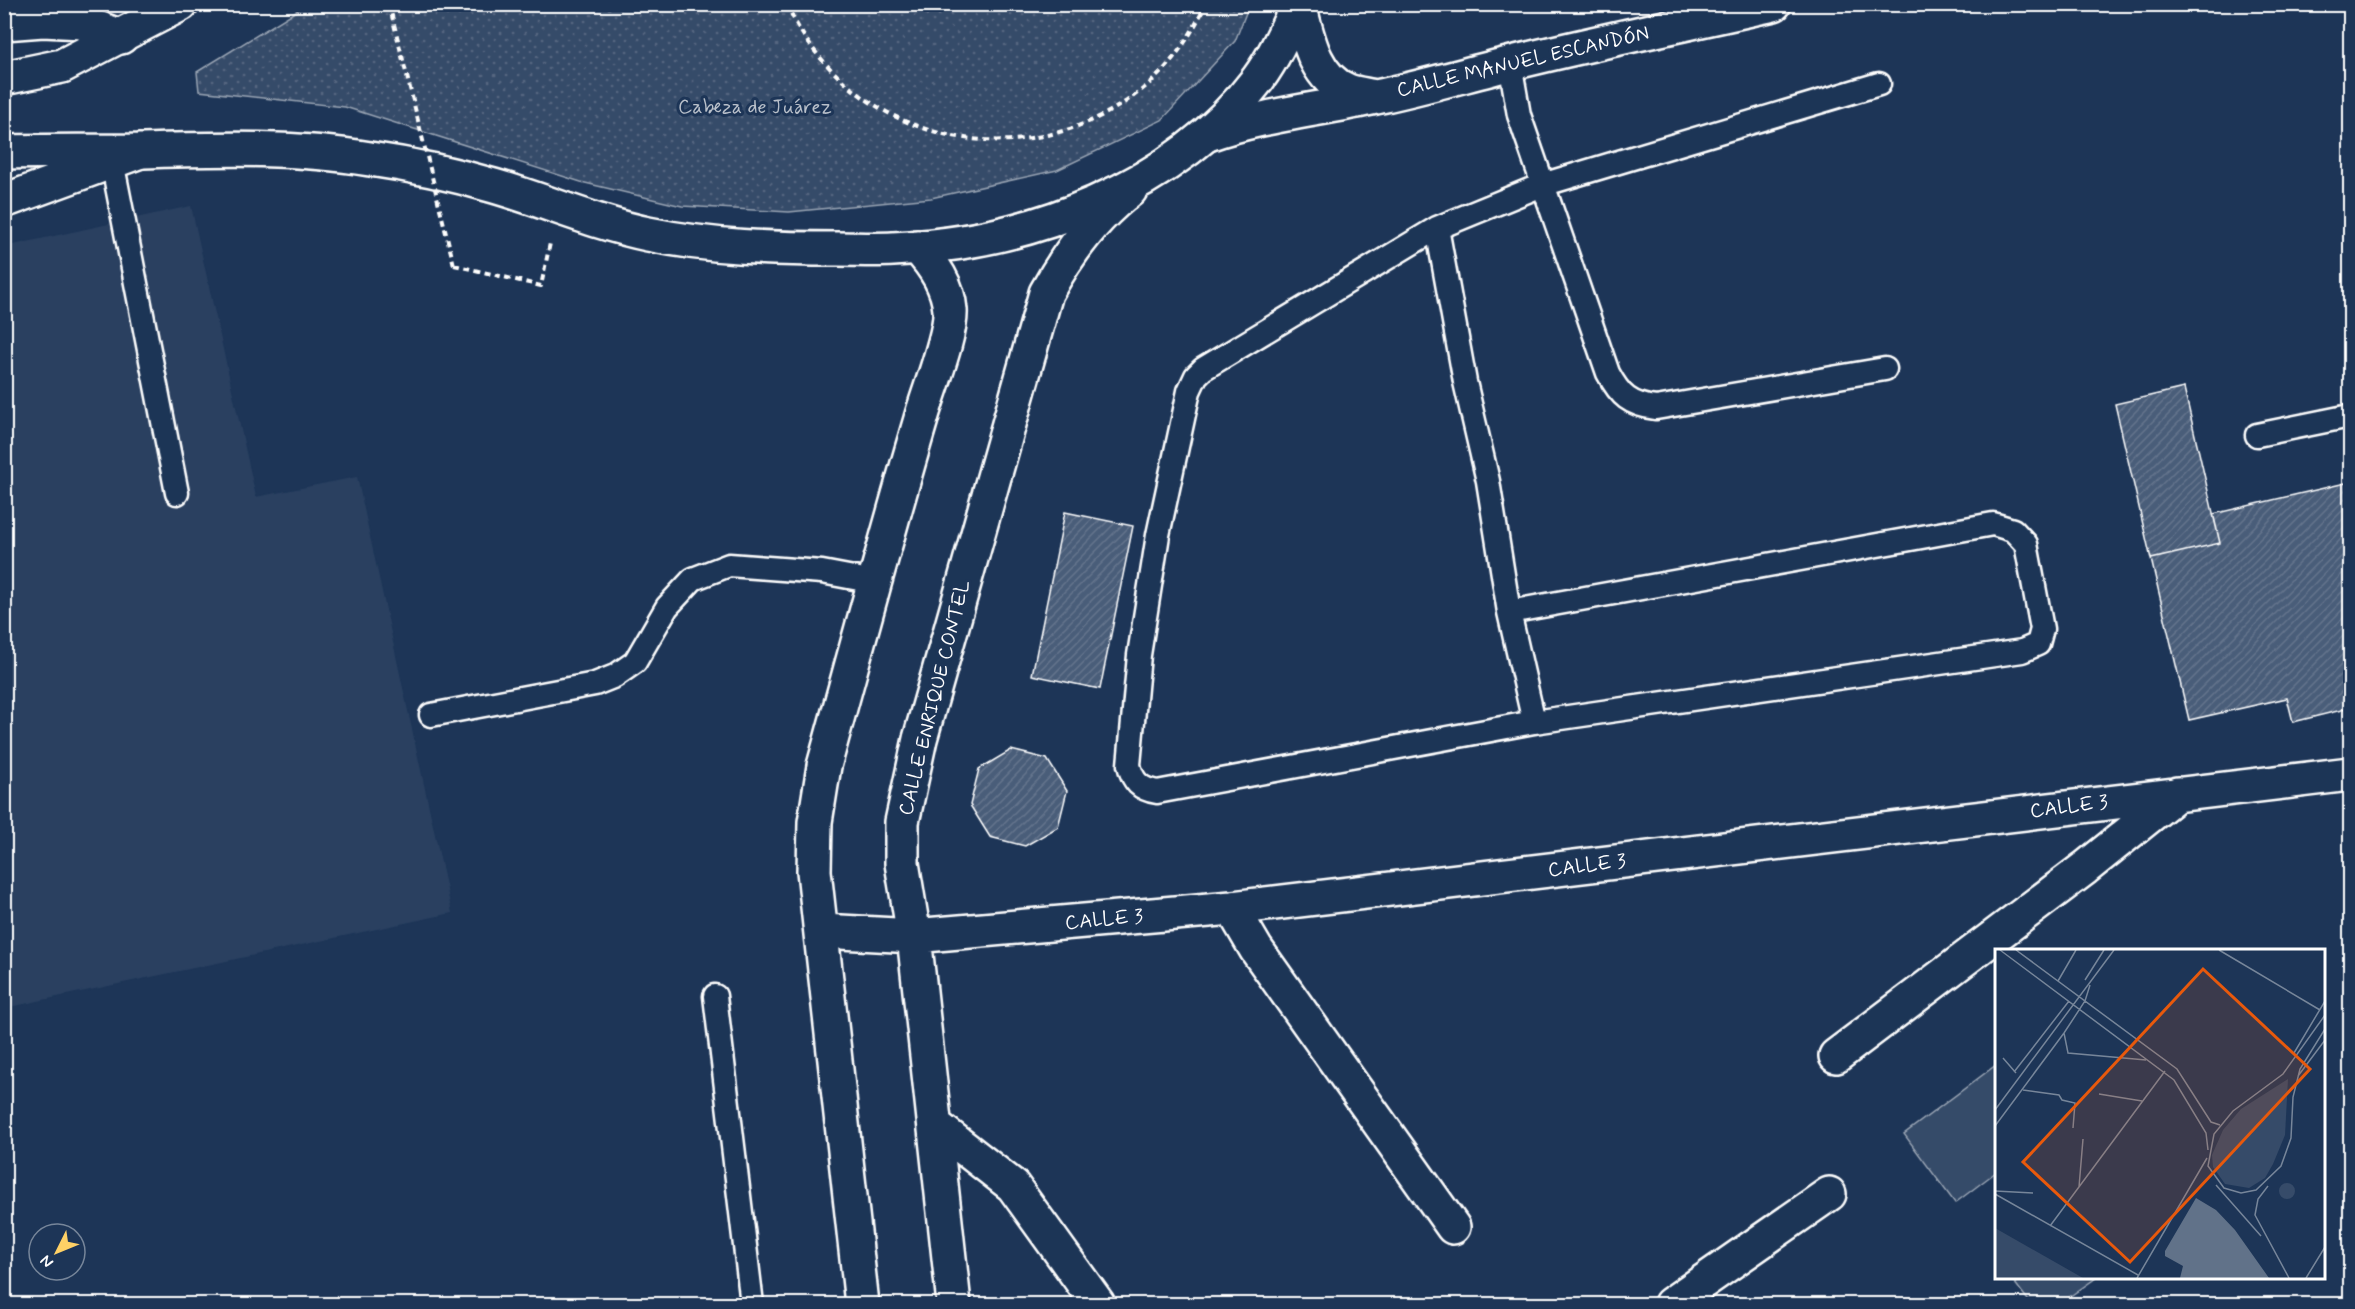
<svg xmlns="http://www.w3.org/2000/svg" width="2355" height="1309" font-family="Mynerve,sans-serif">
	<style>
		.built { fill: #2a4161 }
		.park { fill: url(#park-dots); stroke: #9aa5b4; stroke-width: 1.5 }
		.pitch { fill: #364b69; stroke: #9aa5b4; stroke-width: 1.5 }
		.building { fill: url(#building-hatch); stroke: #fff; stroke-width: 1.5 }
		.lines { fill: none; stroke-linecap: round; stroke-linejoin: round }
		.service-casing { stroke: #fff; stroke-width: 27 }
		.minor-casing { stroke: #fff; stroke-width: 38 }
		.tertiary-casing { stroke: #fff; stroke-width: 38 }
		.secondary-casing { stroke: #fff; stroke-width: 38 }
		.path { stroke: #fff; stroke-width: 4; stroke-dasharray: 6 4.5; stroke-linecap: butt }
		.service { stroke: #1d3557; stroke-width: 22 }
		.minor { stroke: #1d3557; stroke-width: 33 }
		.tertiary { stroke: #1d3557; stroke-width: 33 }
		.secondary { stroke: #1d3557; stroke-width: 33 }
		.path-bridge { stroke: #fff; stroke-width: 4; stroke-dasharray: 6 4.5; stroke-linecap: butt }
		.labels { text-anchor: middle; dominant-baseline: central; stroke-width: 6; stroke-linejoin: round; paint-order: stroke }
		.street-label { font-size: 20px; fill: #fff; stroke: #1d3557 }
		.park-label { font-size: 20px; fill: #b9c0ca; stroke: #1d3557 }
		.inset-road { fill: none; stroke: #77869a; stroke-width: 1.5 }
		.view { fill: #e8590c; fill-opacity: 0.15; stroke: #e8590c; stroke-width: 3 }
		.inset-edge { fill: none; stroke: #fff; stroke-width: 3 }
	</style>
	<defs>
		<pattern id="park-dots" width="8" height="8" patternUnits="userSpaceOnUse" patternTransform="scale(1.5)"><rect width="8" height="8" fill="#364b69"/><path d="M2 2h.1M6 6h.1" fill="none" stroke="#546680" stroke-width="1.8" stroke-linecap="round"/></pattern>
		<pattern id="building-hatch" width="6" height="6" patternUnits="userSpaceOnUse" patternTransform="scale(1.5)"><rect width="6" height="6" fill="#4a5d79"/><path d="M-1 1l2-2M0 6l6-6M5 7l2-2" fill="none" stroke="#65758d"/></pattern>
	</defs>
	<rect width="100%" height="100%" fill="#1d3557"/>
	<filter id="ink" filterUnits="userSpaceOnUse"><feTurbulence type="fractalNoise" baseFrequency=".0167" numOctaves="2"/><feDisplacementMap in="SourceGraphic" scale="12" xChannelSelector="R" yChannelSelector="G"/><feConvolveMatrix kernelMatrix="1 2 1 2 8 2 1 2 1" color-interpolation-filters="sRGB"/></filter>
	<g filter="url(#ink)">
		<path class="built" d="M191,206L256,497L357,477L452,913L5,1008L4,247Z"/>
		<path class="park" d="M306,5V4L1249,5L1235,41L1162,120L1057,170L931,198L789,212L682,206L581,182L345,107L199,91L197,72Z"/>
		<path class="pitch" d="M1996,1065V1172L1955,1203L1904,1134Z
			M2011,1278H2096L2059,1304H2031Z"/>
		<path class="building" d="M2184,388L2220,543L2151,559L2115,404Z
			M2350,482V708L2293,722L2287,698L2189,720L2151,559L2220,543L2213,514Z
			M1065,512L1133,526L1100,689L1032,675Z
			M1011,750L1047,759L1067,791L1058,827L1025,846L990,837L970,805L979,769Z"/>
		<g class="lines">
			<defs>
				<path id="service" d="M1510,63L1519,115L1608,373C1620,396 1630,405 1656,408L1885,369
					M112,161L177,493
					M1437,228L1465,382L1488,481L1509,612L1534,722
					M2257,435L2350,416
					M1509,612L1993,524L2013,530L2026,544L2042,629L2038,644L2022,651L1534,722L1157,792C1140,789 1133,782 1129,765L1139,655L1158,535L1189,391L1196,376L1203,369L1437,228L1542,185L1879,84
					M431,715L595,684L615,676L635,662L667,607L693,579L729,565L822,572L875,582
					M715,996L752,1304"/>
				<path id="minor" d="M1299,4C1307,35 1314,78 1348,91C1356,94 1367,95 1375,97
					M1208,134C1262,115 1319,110 1376,97C1420,88 1464,75 1508,64C1596,42 1685,24 1774,4
					M1232,908L1256,949L1453,1227
					M822,931L914,936L1232,908L2350,774
					M1836,1056L2085,868L2177,794
					M936,1126L1013,1186L1098,1304
					M862,1304L814,871L815,822L824,766C856,650 887,534 921,419C928,393 952,334 950,310C948,285 934,265 917,247
					M954,1304L914,936L902,863V822L920,739L1046,293C1068,253 1094,217 1130,190
					M1671,1304L1829,1194"/>
				<path id="tertiary" d="M4,23L43,20L82,22L121,37
					M4,201L138,152"/>
				<path id="secondary" d="M4,78L62,66L181,4
					M4,152C49,151 94,151 138,151C215,149 293,146 370,159C412,165 453,174 494,186C546,201 595,223 648,234C711,247 773,249 837,249C856,249 875,250 893,249C1028,243 1175,189 1258,79C1275,56 1286,30 1298,4"/>
			</defs>
			<use href="#service" class="service-casing"/>
			<use href="#minor" class="minor-casing"/>
			<use href="#tertiary" class="tertiary-casing"/>
			<use href="#secondary" class="secondary-casing"/>
			<path class="path" d="M787,4C800,37 824,65 850,87C935,158 1059,158 1144,88C1171,66 1191,36 1206,4
				M391,10L416,4
				M454,265L541,286L550,243"/>
			<use href="#service" class="service"/>
			<use href="#minor" class="minor"/>
			<use href="#tertiary" class="tertiary"/>
			<use href="#secondary" class="secondary"/>
			<path class="path-bridge" d="M389,4L454,265"/>
		</g>
	</g>
	<g class="labels">
		<g class="street-label">
			<text transform="translate(1523 62) rotate(-13)">CALLE MANUEL ESCANDÓN</text>
			<text transform="translate(935 698) rotate(-76)">CALLE ENRIQUE CONTEL</text>
			<text transform="translate(2069 807) rotate(-7)">CALLE 3</text>
			<text transform="translate(1587 866) rotate(-7)">CALLE 3</text>
			<text transform="translate(1104 920) rotate(-5)">CALLE 3</text>
		</g>
		<g class="park-label">
			<text x="755" y="107">Cabeza de Juárez</text>
		</g>
	</g>
	<g transform="translate(1995 949)">
		<rect width="330" height="330" fill="#1d3557"/>
		<path d="M293,130L290,186L278,215L270,229L254,239L230,235L218,218L217,206L228,181L246,160Z" fill="#364b69"/>
		<path d="M284 242a8 8 0 1 1 16 0a8 8 0 1 1-16 0ZM0,279L88,329H0Z" fill="#364b69"/>
		<path d="M201,249L221,261L240,281L274,329H185L188,317L170,307V302Z" fill="#617289"/>
		<path class="inset-road" d="M5,1L179,131L211,184L213,201M21,1L182,120L216,173L225,176M224,1L325,61M90,31L109,1M63,32L81,1M330,66L288,125L238,162L219,185L213,217L229,239L246,244L261,241L286,217L296,189L298,148L305,120L330,80M69,84L73,104L151,111M299,104L330,52M8,109L21,124M19,123L74,52M303,127L330,91M28,141L64,146L67,151L80,154L78,179M104,145L147,152M0,161L119,1M0,177L69,84L90,52L95,36M221,236L266,287M273,237L263,250L260,266L294,329M84,238L88,190M0,242L38,244M0,245L143,326M55,277L170,122M142,329L212,209M311,329L330,298"/>
		<path class="view" d="M208,20L315,120L135,313L28,213Z"/>
		<rect width="330" height="330" class="inset-edge"/>
	</g>
	<rect width="2355" height="1309" fill="none" stroke="#1d3557" stroke-width="24"/>
	<rect x="12" y="12" width="2331" height="1285" fill="none" stroke="#fff" stroke-width="2" filter="url(#ink)"/>
	<g transform="translate(57 1252) rotate(227)"><circle r="28" fill="#1d3557" stroke="#77869a" stroke-width="1.5"/>
	<path d="M0-4.5L10 22L0 15L-10 22Z" fill="#ffd166"/>
	<text y="-9" font-size="16" font-weight="bold" text-anchor="middle" fill="#ffffff">N</text>
	</g>
</svg>
